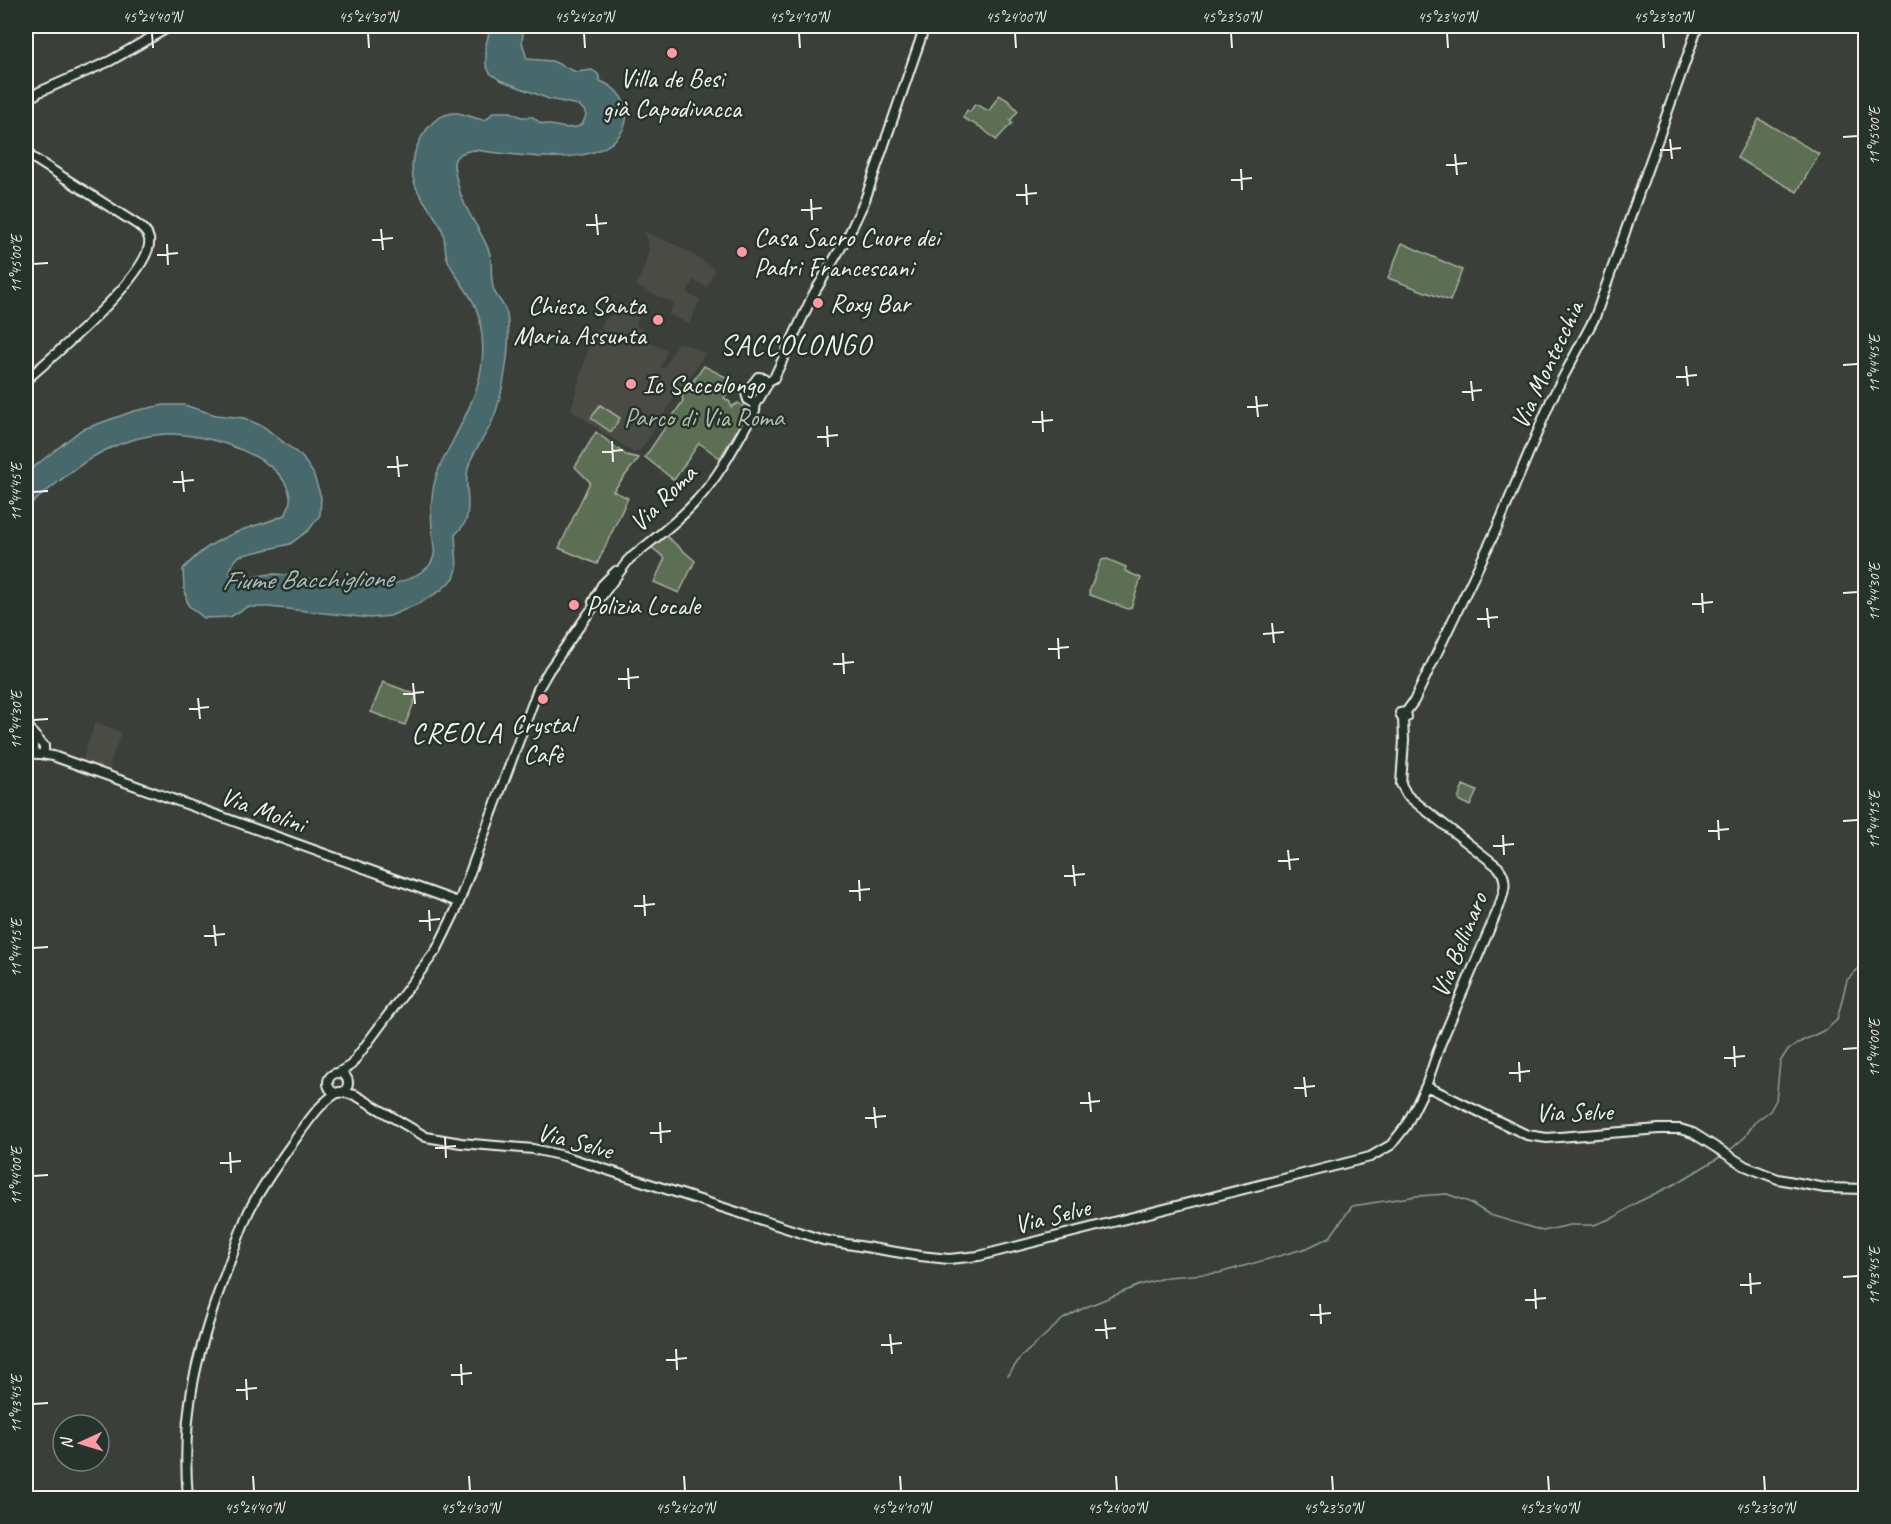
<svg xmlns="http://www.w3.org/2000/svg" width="1891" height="1524" font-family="Caveat,sans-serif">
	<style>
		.built { fill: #4b4c44 }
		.green { fill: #5c6e52; stroke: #a8b09d; stroke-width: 1.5 }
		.water { fill: #46696c; stroke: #8c9f9e; stroke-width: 1.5 }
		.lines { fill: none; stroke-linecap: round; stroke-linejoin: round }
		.stream { stroke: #8c9f9e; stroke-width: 1.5 }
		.secondary-casing { stroke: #f4f1e8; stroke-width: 12 }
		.secondary { stroke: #26332d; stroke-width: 8 }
		.ticks { fill: none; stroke: #f4f1e8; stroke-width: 2 }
		.poi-dot { fill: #ff9aa2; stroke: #26332d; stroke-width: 2 }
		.labels { text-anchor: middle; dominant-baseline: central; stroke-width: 5; stroke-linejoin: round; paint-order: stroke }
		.poi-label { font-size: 26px; fill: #f4f1e8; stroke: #26332d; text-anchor: start }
		.street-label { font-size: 26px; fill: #f4f1e8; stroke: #26332d }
		.park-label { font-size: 26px; fill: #b7bdac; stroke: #26332d }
		.water-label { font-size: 27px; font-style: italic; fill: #aebbb6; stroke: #26332d }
		.quarter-label { font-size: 28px; letter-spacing: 1.5px; fill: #f4f1e8; stroke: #26332d }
		.neatline { fill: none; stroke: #f4f1e8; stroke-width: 2 }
		.ticks-label { font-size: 15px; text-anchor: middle; fill: #f4f1e8 }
	</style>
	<rect width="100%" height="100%" fill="#3a4039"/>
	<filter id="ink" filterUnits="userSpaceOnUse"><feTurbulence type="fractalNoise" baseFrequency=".0167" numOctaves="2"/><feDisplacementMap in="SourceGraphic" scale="12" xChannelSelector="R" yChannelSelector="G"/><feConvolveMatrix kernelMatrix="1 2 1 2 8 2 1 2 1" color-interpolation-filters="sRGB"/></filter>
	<g filter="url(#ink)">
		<path class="built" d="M645,232L682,248L715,269L707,287L693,280L691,284L687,293L700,300L689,324L669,314L674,303L636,286L645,265L649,249Z
			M631,300L639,304L635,315L639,317L635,325L644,330L640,338L667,351L660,367L664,369L678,342L691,346L705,354L677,394L674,395L672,402L641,449L634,453L571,410L594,328L634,351L600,329L606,319Z
			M95,722L121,732L107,774L81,765Z"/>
		<path class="green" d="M999,95L1009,101L1018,111L1010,121L1012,123L996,140L982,128L963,118L967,110L970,112L975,104L989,111Z
			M1759,119L1819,154L1797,192L1737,158Z
			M1402,243L1462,270L1450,301L1388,278Z
			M704,366L741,385L740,388L733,384L724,398L730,402L731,407L738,403L748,410V412L720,458L699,443L674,480L645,457L683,401L682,397Z
			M600,405L620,418L611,432L591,418Z
			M596,432L626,455L639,458L613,491L628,498L597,564L559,548L590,482L575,467Z
			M665,535L695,561L679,593L654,582L665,558L651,547Z
			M1107,559L1126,567L1125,571L1141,578L1131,608L1128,609L1090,595L1089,592L1100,563L1102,560Z
			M383,682L417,695L405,725L371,712Z
			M1463,785L1477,791L1470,806L1458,800Z"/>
		<path class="water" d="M491,26H524L522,42L527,59L552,61L576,72L592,70L598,74L600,81C613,86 623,95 626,110C628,121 624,131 616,139C587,169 512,154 474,150C448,154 453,164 458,185C463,209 481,229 489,251C493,263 490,275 493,287C495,298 505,303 507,315C512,344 503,399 490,426C484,438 475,449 470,462C462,481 472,501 466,520C464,525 459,531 455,535L457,569L454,578L440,591L420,603L390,616L370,618L269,607H247L230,617L204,618L188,605L184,588L183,569C202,549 216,540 242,530C257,524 272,522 286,514C288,509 291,502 290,496C282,454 203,433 166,434C147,435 125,441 108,449C82,460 49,490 26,508V473L81,430L134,411L164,405H184L216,415L244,418L264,427L302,457L313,473L321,497L320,515L309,530L290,544L239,556L233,563L230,571L231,578C245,581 260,574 275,574C323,577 378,601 421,572C428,568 432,564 434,555C435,550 433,543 433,537C430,514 430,488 440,466C464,417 492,379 480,322C476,297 456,281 447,258C444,248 446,237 441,227C429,204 407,188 413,159C418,139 432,113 456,113C465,113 474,119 483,120C488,120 490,116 493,112H511L521,117H533L540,123L566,128L577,127L583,123L586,115L584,110L578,105L549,99L500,80L490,73L486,65V44Z"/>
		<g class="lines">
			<path class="stream" d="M1729,1151L1745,1137L1754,1123L1770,1111L1776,1100L1780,1062L1787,1051L1800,1042L1827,1029L1837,1020L1847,980L1866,961
				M1008,1376L1020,1358L1063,1319L1086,1307L1140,1285L1167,1277L1219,1273L1307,1248L1330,1237L1352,1206L1417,1196L1447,1194L1469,1202L1490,1215L1543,1231L1570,1225H1594L1615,1217L1636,1203L1677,1183L1720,1157"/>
			<defs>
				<path id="secondary" d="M26,101L39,92L110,61L171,26
					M26,105V142L30,156L138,225C143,229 148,233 149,239C155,271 50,359 26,380
					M758,377L764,378L767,385L759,399L753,403L748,400L746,393Z
					M767,382L774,378L813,295L849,234L865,200L925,26
					M627,561C651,541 677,523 697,500C721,474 737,441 755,410L756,402
					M593,602L602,585L616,571
					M1406,712L1400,713L1402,718L1407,717L1406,712L1414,701L1497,528L1551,400L1595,317L1698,26
					M26,722L33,734L44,746V751L41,754H36L33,750V734
					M41,754L53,756L458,902
					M338,1073L351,1065L437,949L456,910L538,689L549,670L586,617L630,558
					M328 1083a10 10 0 1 1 20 0a10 10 0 1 1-20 0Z
					M1426,1086L1527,1135L1547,1138L1659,1129H1680L1693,1133L1745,1166L1778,1179L1825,1188L1866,1189
					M340,1092L355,1095L426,1137L461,1143L533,1149L564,1156L823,1240L920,1256L949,1259L979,1256L1370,1157L1391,1145L1406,1126L1426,1086L1440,1045L1499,907C1504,892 1509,880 1498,867L1414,801L1407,795L1401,784L1404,740L1403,719
					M188,1498C181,1416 195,1357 223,1280C232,1257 239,1233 249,1211C262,1185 279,1162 296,1138C309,1121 320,1102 339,1092
					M1859,1498L1866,1485"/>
			</defs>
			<use href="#secondary" class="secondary-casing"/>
			<use href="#secondary" class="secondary"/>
		</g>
	</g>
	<path class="ticks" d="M152,33L153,48M368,33L369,48M584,33L585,48M799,33L800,48M1015,33L1016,48M1231,33L1232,48M1447,33L1448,48M1663,33L1664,48M1843,137L1858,136M1670,139L1672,159M1660,150L1681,148M1455,154L1457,175M1446,165L1467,163M1241,169L1242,190M1231,180L1252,178M1026,184L1027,205M1016,195L1037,193M811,199L812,220M801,210L822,208M596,214L598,235M586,225L607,223M381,229L383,250M372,240L393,238M167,244L168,265M157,255L178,253M33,264L48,263M1843,365L1858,364M1686,366L1688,386M1676,377L1697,375M1471,381L1473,401M1462,392L1482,390M1256,396L1258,417M1247,407L1268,405M1042,411L1043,432M1032,422L1053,420M827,426L828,447M817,437L838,435M612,441L613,462M602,452L623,450M397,456L399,477M387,467L408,465M182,471L184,492M173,482L194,480M33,492L48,491M1702,593L1703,613M1843,593L1858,592M1692,604L1713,602M1487,608L1489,628M1477,619L1498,617M1272,623L1274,643M1263,634L1284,632M1058,638L1059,659M1048,649L1069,647M843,653L844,674M833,664L854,662M628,668L629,689M618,679L639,677M413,683L415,704M403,694L424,692M198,698L200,719M189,709L209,707M33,720L48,719M1718,820L1719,840M1843,821L1858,820M1708,831L1729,829M1503,835L1504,855M1493,846L1514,844M1288,850L1290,870M1278,861L1299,859M1073,865L1075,886M1064,876L1085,874M859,880L860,901M849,891L870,889M644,895L645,916M634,906L655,904M429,910L430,931M419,921L440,919M214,925L216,946M204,936L225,934M33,948L48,947M1734,1046L1735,1067M1843,1049L1858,1048M1724,1058L1745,1056M1519,1062L1520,1082M1509,1073L1530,1071M1304,1077L1306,1097M1294,1088L1315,1086M1089,1092L1091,1112M1080,1103L1100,1101M874,1107L876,1128M865,1118L886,1116M660,1122L661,1143M650,1133L671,1131M445,1137L446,1158M435,1148L456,1146M230,1152L231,1173M220,1163L241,1161M33,1176L48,1175M1750,1273L1751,1294M1843,1277L1858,1276M1740,1285L1761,1283M1535,1289L1536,1309M1525,1300L1546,1298M1320,1304L1321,1324M1310,1315L1331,1313M1105,1319L1107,1339M1095,1330L1116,1328M890,1334L892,1354M881,1345L902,1343M676,1349L677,1370M666,1360L687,1358M461,1364L462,1385M451,1375L472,1373M246,1379L247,1400M236,1390L257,1388M33,1404L48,1403M253,1476L254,1491M469,1476L470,1491M684,1476L685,1491M900,1476L901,1491M1116,1476L1117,1491M1332,1476L1333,1491M1548,1476L1549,1491M1764,1476L1765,1491"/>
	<g class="poi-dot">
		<circle cx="672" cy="53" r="6"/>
		<circle cx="742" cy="252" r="6"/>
		<circle cx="818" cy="303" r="6"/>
		<circle cx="658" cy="320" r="6"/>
		<circle cx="631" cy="384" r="6"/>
		<circle cx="574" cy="605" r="6"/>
		<circle cx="543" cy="699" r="6"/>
	</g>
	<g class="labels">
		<g class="poi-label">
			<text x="672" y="78" text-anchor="middle">Villa de Besi<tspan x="672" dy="30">già Capodivacca</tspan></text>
			<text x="754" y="237">Casa Sacro Cuore dei<tspan x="754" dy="30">Padri Francescani</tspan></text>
			<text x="830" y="303">Roxy Bar</text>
			<text x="646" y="305" text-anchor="end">Chiesa Santa<tspan x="646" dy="30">Maria Assunta</tspan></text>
			<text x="643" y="384">Ic Saccolongo</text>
			<text x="586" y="605">Polizia Locale</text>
			<text x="543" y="724" text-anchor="middle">Crystal<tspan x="543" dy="30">Cafè</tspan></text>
		</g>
		<g class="street-label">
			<text transform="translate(1547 365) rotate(-65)">Via Montecchia</text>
			<text transform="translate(663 498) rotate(-45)">Via Roma</text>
			<text transform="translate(263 810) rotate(20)">Via Molini</text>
			<text transform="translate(1459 945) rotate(-68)">Via Bellinaro</text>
			<text transform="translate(1574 1112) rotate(-1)">Via Selve</text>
			<text transform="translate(575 1141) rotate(15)">Via Selve</text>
			<text transform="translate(1052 1216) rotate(-14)">Via Selve</text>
		</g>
		<g class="park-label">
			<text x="704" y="417">Parco di Via Roma</text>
		</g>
		<g class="water-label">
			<text transform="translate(307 579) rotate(-1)">Fiume Bacchiglione</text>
		</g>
		<g class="quarter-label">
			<text x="796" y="344">SACCOLONGO</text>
			<text x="457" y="732">CREOLA</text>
		</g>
	</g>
	<rect width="1891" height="1524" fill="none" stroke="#26332d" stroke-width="66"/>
	<g transform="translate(81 1443) rotate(266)"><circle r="28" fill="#26332d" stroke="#787f78" stroke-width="1.5"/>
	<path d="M0-4.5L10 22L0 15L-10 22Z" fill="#ff9aa2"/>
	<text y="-9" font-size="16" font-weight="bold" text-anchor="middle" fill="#f4f1e8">N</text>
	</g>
	<rect x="33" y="33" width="1825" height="1458" class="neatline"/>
	<g class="ticks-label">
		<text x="152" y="22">45°24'40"N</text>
		<text x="368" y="22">45°24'30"N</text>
		<text x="584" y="22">45°24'20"N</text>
		<text x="799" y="22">45°24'10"N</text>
		<text x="1015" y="22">45°24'00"N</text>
		<text x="1231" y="22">45°23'50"N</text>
		<text x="1447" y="22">45°23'40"N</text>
		<text x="1663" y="22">45°23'30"N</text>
		<text transform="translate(1874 136) rotate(-90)" y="5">11°45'00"E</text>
		<text transform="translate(16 264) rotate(-90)" y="5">11°45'00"E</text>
		<text transform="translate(1874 364) rotate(-90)" y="5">11°44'45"E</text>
		<text transform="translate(16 492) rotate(-90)" y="5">11°44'45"E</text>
		<text transform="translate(1874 592) rotate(-90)" y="5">11°44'30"E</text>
		<text transform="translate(16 720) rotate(-90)" y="5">11°44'30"E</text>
		<text transform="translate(1874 820) rotate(-90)" y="5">11°44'15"E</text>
		<text transform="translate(16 948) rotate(-90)" y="5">11°44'15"E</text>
		<text transform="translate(1874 1048) rotate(-90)" y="5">11°44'00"E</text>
		<text transform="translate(16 1176) rotate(-90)" y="5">11°44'00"E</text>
		<text transform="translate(1874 1276) rotate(-90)" y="5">11°43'45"E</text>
		<text transform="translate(16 1404) rotate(-90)" y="5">11°43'45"E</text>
		<text x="254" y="1513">45°24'40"N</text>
		<text x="470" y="1513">45°24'30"N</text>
		<text x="685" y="1513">45°24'20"N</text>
		<text x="901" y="1513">45°24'10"N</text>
		<text x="1117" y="1513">45°24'00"N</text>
		<text x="1333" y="1513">45°23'50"N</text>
		<text x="1549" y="1513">45°23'40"N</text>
		<text x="1765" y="1513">45°23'30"N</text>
	</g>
</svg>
